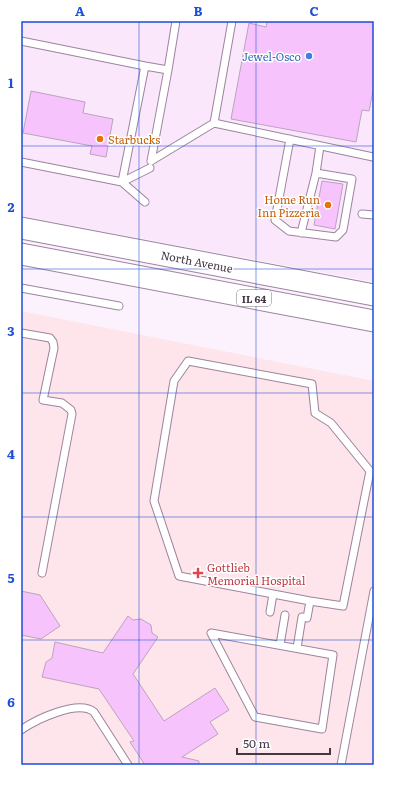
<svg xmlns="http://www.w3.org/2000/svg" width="395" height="786" font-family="Literata,serif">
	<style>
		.built { fill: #fae7fc }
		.medical { fill: #fee4eb }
		.building { fill: #f7c3fc; stroke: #bca3be }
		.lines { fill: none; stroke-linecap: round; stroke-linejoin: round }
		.service-casing { stroke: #9c849f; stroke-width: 9 }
		.primary-casing { stroke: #9c849f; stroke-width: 23 }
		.service { stroke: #fff; stroke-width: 7 }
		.primary { stroke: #fff; stroke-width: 21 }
		.grid { fill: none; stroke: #1d4ed8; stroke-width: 1; stroke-opacity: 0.55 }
		.shop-dot { fill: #3f7fe0; stroke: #fff; stroke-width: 1.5 }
		.food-dot { fill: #e8710a; stroke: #fff; stroke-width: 1.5 }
		.health-dot { fill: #e0444e; stroke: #fff; stroke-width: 1.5 }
		.labels { text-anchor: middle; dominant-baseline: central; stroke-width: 3; stroke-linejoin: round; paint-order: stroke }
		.shield { fill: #fff; stroke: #7b737b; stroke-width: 1 }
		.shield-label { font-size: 10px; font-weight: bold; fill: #423743 }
		.shop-label { font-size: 11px; fill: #366cbe; stroke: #fff; text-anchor: end }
		.food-label { font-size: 11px; fill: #c56008; stroke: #fff; text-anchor: start }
		.street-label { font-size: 11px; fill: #423743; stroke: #fff }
		.health-label { font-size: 11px; fill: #be3a42; stroke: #fff; text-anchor: start }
		.neatline { fill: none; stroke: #1d4ed8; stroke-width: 1.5 }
		.grid-label { font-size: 13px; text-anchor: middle; font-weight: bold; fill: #1d4ed8 }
	</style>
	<rect width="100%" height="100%" fill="#fcf2fd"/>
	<path class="built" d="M21,21H374V282L21,216Z"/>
	<path class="medical" d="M21,311L374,381V765H21Z"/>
	<path class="building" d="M267,21H374V86L369,111L362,110L356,142L231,119L249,23L266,27Z
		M31,91L85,102L83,113L113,119L106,157L90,154L92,146L23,133Z
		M322,181L343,184L335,229L314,225Z
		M21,591L40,595L60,626L41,639L21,635Z
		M128,616L133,620L141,619L151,625L152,633L158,637L133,674L164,721L215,688L229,710L210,722L218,734L182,757L199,761V765H145L130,742L134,741L99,689L42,677L46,662L52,658L55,642L103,653Z"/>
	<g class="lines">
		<defs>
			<path id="service" d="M21,41L145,66L122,182
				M145,66L168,70L151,161
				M168,70L176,21
				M214,123L373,157
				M290,139L275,220L289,231L336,237L343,230L352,179L316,173L320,146
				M151,161L214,123L232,21
				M21,162L122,182L145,202
				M122,182L150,168
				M362,214L374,215
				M301,233L316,173
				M21,288L119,306
				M21,333L50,338L53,342L54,348L43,400L62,403L71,410L72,414L42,573
				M270,612L273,594
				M307,618L310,601L343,606L370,471L331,423L315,413L312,384L188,361L174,381L154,501L179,576L310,601
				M211,633L333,655L322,729L255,717Z
				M280,645L285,615
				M297,648L302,617
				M21,730C35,720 78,699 94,712L128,765
				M341,765L374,591"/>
			<path id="primary" d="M21,228L374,295
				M21,254L374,321"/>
		</defs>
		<use href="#service" class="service-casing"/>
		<use href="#primary" class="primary-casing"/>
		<use href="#service" class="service"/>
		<use href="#primary" class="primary"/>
	</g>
	<path class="grid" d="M139,21V765M256,21V765M21,146H374M21,269H374M21,393H374M21,517H374M21,640H374"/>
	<circle class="shop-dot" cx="309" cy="56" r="4"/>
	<g class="food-dot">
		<circle cx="100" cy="139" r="4"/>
		<circle cx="328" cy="205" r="4"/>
	</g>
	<path class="health-dot" d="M196 567h4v4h4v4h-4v4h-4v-4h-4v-4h4z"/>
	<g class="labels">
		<rect class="shield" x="237" y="290" width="34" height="16" rx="3"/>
		<g class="shield-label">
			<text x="254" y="298">IL 64</text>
		</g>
		<g class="shop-label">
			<text x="301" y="56">Jewel-Osco</text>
		</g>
		<g class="food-label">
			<text x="108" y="139">Starbucks</text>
			<text x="320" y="199" text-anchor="end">Home Run<tspan x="320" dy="13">Inn Pizzeria</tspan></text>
		</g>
		<g class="street-label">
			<text transform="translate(197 261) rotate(11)">North Avenue</text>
		</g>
		<g class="health-label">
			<text x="207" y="567">Gottlieb<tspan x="207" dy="13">Memorial Hospital</tspan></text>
		</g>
	</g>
	<rect width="395" height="786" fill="none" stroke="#ffffff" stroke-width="44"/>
	<path d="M237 748v6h93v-6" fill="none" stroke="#423743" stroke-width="2"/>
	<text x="243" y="748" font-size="12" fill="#423743" stroke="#ffffff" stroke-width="3" paint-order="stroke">50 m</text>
	<rect x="22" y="22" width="351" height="742" class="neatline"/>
	<g class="grid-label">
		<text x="80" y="16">A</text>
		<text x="198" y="16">B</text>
		<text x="314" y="16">C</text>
		<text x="11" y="88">1</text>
		<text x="11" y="212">2</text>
		<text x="11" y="336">3</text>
		<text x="11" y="459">4</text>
		<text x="11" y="583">5</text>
		<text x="11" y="707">6</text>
	</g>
</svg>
